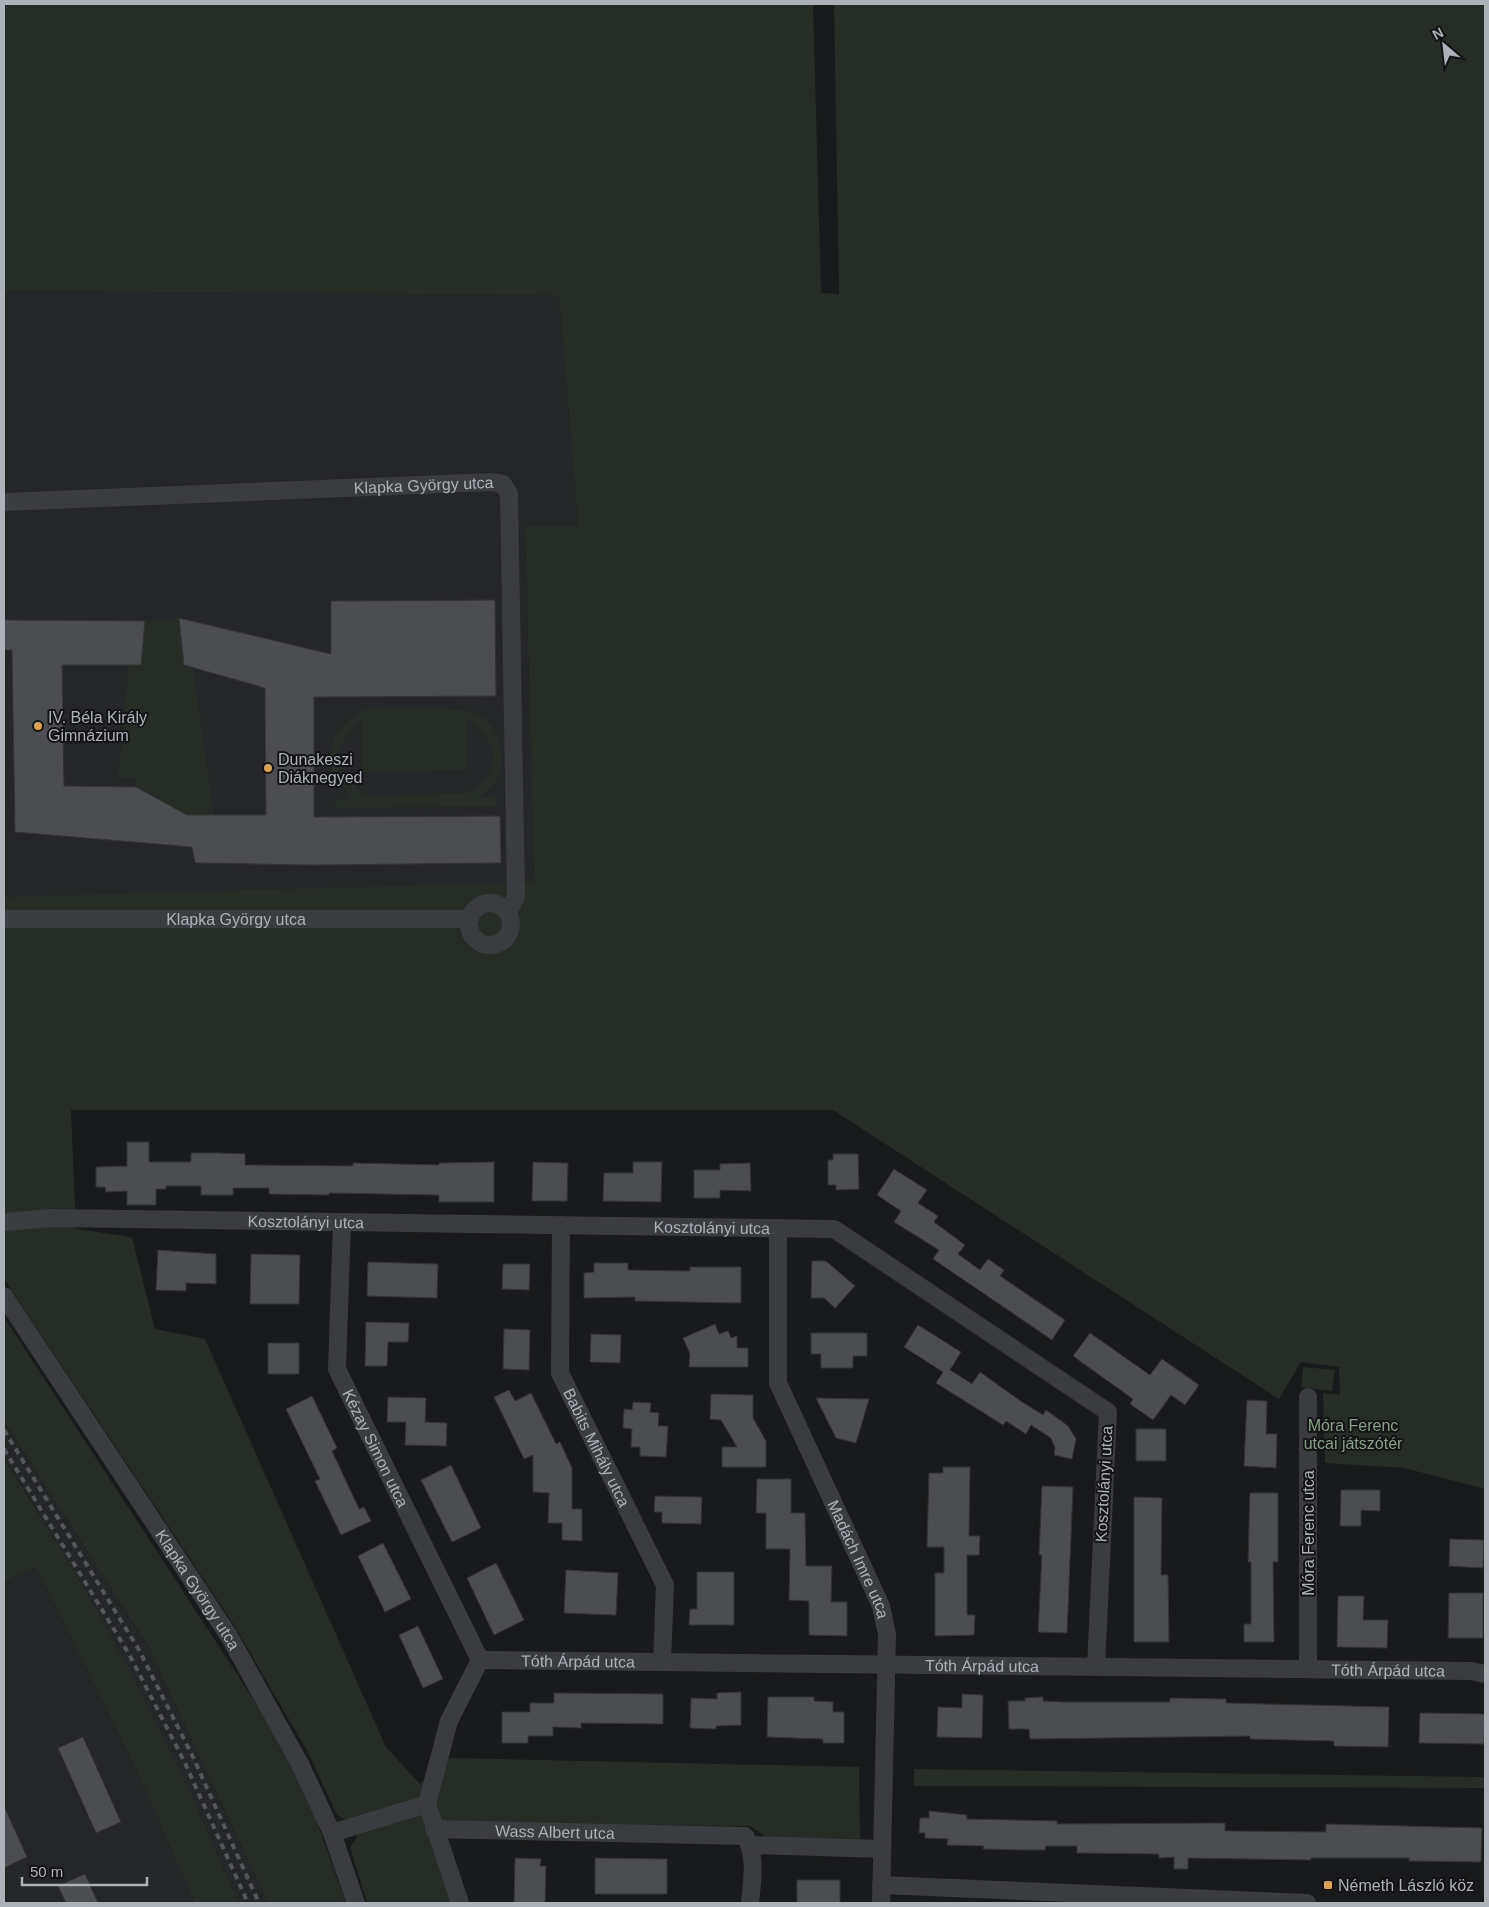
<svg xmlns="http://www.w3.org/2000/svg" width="1489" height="1907" font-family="Arial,sans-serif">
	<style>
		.built { fill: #252628 }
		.green { fill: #262d26; fill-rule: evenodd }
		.building { fill: #4b4d50; stroke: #343437 }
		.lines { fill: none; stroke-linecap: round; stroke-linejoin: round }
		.minor { stroke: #3b3c40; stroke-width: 18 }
		.rail { stroke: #54565a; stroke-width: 4; stroke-dasharray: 6 5; stroke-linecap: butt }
		.poi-dot { fill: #dda04f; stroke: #141416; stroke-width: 2 }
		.labels { text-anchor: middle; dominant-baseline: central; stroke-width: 4; stroke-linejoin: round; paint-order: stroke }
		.street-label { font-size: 16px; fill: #adb2b9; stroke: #141416 }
		.poi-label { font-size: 16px; fill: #adb2b9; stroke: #141416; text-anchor: start }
		.park-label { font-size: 16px; fill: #88a287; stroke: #141416 }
	</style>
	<rect width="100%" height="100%" fill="#191a1b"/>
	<path class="built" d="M4,291L559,295L578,526H525L534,882L4,1093Z
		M4,1421L147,1644L268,1903H239L177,1765L122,1658L30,1498L4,1459Z
		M36,1567L130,1756L195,1903H4V1582Z"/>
	<path class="green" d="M4,4H813L821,293L839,294L834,4H1485V1489L1404,1468L1325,1463L1323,1393L1340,1395L1339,1367L1301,1362L1279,1399L833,1110H71L76,1229L132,1237L155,1329L205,1339L386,1747L420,1784L450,1758L859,1767L860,1839L766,1837L750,1826L426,1824L452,1903H367L350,1847L357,1838L350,1822L337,1815L309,1754L234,1625L4,1279V897L534,882L525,526H578L559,295L4,291Z
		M179,618L184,665L193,668L214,815H187L136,787V778H118L129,665H141L145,621Z
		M367,709C386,709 406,709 425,709C461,709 494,706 501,751C504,773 495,784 480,797H496V806L336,808L335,800L351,799C350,791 339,785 335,777C321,748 340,720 367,709ZM467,718C500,742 505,778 462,794L365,795C333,769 331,748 361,720L362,772L467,770Z
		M4,1317L297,1766L346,1903H268L147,1644L4,1421Z
		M1303,1367L1335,1370L1332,1391L1301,1387Z
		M4,1459C67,1555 127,1660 177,1765C199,1810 218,1857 239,1903H195L130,1756L36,1567L4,1582Z
		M914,1769L1485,1777V1788L914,1786Z"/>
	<path class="building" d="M495,600L496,696L314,697V817L500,816L501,863L312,865L195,863L192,847L15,832L12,650H4V620L145,621L141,665H62L64,786L136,787L187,815H266L265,688L184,665L179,618L331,654V601Z
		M127,1142H149V1162H191V1153H218L245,1154V1165L353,1166V1163L439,1165V1163L494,1162V1202H439V1195L329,1193V1195L269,1194V1188H233V1195H201V1186H166V1189H156V1205H127V1191L106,1192L105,1187H96V1167L127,1166Z
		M833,1154H858L859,1189L836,1190V1185H828V1160H833Z
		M533,1162L568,1163L567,1201H532Z
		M633,1162H662L661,1202L603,1201L604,1173H633Z
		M750,1163L751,1191L720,1190V1198H694V1170H720V1164Z
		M894,1169L927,1190L918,1203L938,1216L934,1222L965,1245L958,1254L980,1270L988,1259L1004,1270L1000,1276L1065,1320L1052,1340L933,1259L939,1250L894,1222L901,1211L877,1195Z
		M158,1250L216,1254V1284L186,1283V1291L156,1290Z
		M251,1254L300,1255L299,1304H250Z
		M812,1261H826L855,1286L835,1308L824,1298H811Z
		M368,1262L438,1264L437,1298L367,1296Z
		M594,1263H628V1270L690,1271V1267H741V1303L635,1301V1297L584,1298V1273L594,1272Z
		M503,1264H530L529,1290L502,1289Z
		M366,1322L409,1323L408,1342H388L387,1366H365Z
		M715,1324L719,1334L728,1331L731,1338L737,1336V1348H748V1367H689L690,1354L683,1338Z
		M918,1325L961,1352L950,1370L972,1384L980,1372L1019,1400L1043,1415L1046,1410L1068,1426L1076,1439L1072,1459L1054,1455L1055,1448L1051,1438L1031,1425L1026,1434L1006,1421L1003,1425L936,1383L943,1372L904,1347Z
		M504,1329L530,1330L529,1370L503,1369Z
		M811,1333H867V1356H853V1368H821V1354H811Z
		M1090,1333L1150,1375L1162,1359L1199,1385L1185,1405L1171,1395L1153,1420L1130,1404L1133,1399L1073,1356Z
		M591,1334L621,1335L620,1363L590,1362Z
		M268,1343H299V1374H268Z
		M509,1390L515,1401L531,1393L556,1444L560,1442L572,1468V1509H582V1541L562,1540V1523H548L549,1493L533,1492V1455L524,1459L494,1397Z
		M711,1394L753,1395V1418L766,1441V1467H722V1447H737L721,1420L710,1419Z
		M312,1396L337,1448L332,1451L359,1509L364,1507L371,1521L341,1535L315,1481L320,1479L286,1409Z
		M388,1397L426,1398L425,1422L447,1423L446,1446L405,1445L406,1422H387Z
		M816,1398L869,1399L856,1443L836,1438Z
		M1247,1400L1267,1401L1266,1434H1277L1276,1468L1244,1466Z
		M633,1402L651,1403L650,1412L659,1413L658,1426H668L666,1457L640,1456V1447H631L632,1429L623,1428L624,1409L632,1410Z
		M1136,1429H1166V1461H1136Z
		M451,1465L481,1528L452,1542L421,1480Z
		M943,1467H970L969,1536H980L979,1555H967V1615H975L974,1635L935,1636V1573H944V1547H927L929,1473H943Z
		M757,1479H791V1513H805L806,1566H832L831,1602H847V1636L809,1635V1601L789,1600L790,1549H766V1513H756Z
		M1042,1486L1073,1487L1067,1633L1038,1632L1042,1555H1039Z
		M1341,1490H1380V1511L1361,1510V1526H1340Z
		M1250,1493H1278V1562H1273L1274,1642H1244V1624H1251V1562H1248Z
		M655,1496L702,1497L701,1524L662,1523V1512H654Z
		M1134,1497L1162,1498L1161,1575H1168L1169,1642H1134Z
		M1450,1539L1484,1540L1483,1568L1449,1566Z
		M383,1543L411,1599L385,1612L358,1556Z
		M496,1563L524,1620L494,1635L467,1578Z
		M566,1570L618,1573L616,1615L564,1613Z
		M697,1572H734V1625H689L690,1609H697Z
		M1449,1593H1483V1638H1448Z
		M1338,1596H1364L1363,1620H1388L1387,1648L1337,1647Z
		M418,1626L443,1679L423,1688L399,1635Z
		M741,1692V1725L716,1726V1729L690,1728L691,1698L717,1699V1693Z
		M554,1693L663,1694V1724L581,1723V1728L553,1727V1736H528V1743H502V1712H530V1703H554Z
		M962,1694L983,1695L982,1738L937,1737L938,1707L962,1708Z
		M768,1697H814V1701L833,1702V1712H844V1743H823V1739L767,1737Z
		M1043,1697V1701L1062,1702H1170V1698L1226,1699V1703L1389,1707L1388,1747L1334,1746V1741L1250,1739V1736L1030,1739L1029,1729H1009L1008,1701H1025V1698Z
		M1420,1713L1485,1714L1484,1744L1419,1743Z
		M83,1737L121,1822L96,1833L58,1748Z
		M4,1806L27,1857L4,1868Z
		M929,1811L967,1815V1819L1057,1821V1824L1225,1823V1831L1326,1832V1824L1482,1828L1481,1862L1409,1861V1858H1311V1860L1188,1858V1869H1174V1857L1159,1858V1854L1077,1853V1846H1046L1045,1850H1021L983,1849L984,1846L947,1845L948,1839L925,1838V1833H919L920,1818H929Z
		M515,1858L541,1859L540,1866H546L545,1903H514Z
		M595,1858L667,1859V1894H595Z
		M85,1874L98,1903H66L58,1886Z
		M797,1880H840V1903H797Z"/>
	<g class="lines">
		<g class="minor">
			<path id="s1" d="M4,502L491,482L503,484L509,494L516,896L508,913"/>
			<circle cx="490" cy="924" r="21"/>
			<path id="s2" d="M4,919H470"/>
			<path id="s3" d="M4,1222L52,1218L834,1229L1108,1412L1096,1667"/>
			<path id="s4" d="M342,1222L337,1369L480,1660"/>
			<path id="s5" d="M561,1225L560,1373L665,1585L662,1662"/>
			<path id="s6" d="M778,1228V1383L881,1606L887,1634L881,1903"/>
			<path id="s7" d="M4,1296L229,1636L300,1764L332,1833L356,1903"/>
			<path id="s8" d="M480,1660L1471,1671L1485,1674"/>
			<path d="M1308,1669V1397"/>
			<path id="s9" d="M434,1829L745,1836C757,1856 752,1881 750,1903"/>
			<path d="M332,1833L427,1804"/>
			<path d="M751,1845L882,1849"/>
			<path d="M881,1885L1307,1903"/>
			<path d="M460,1903L427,1804L449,1721L480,1660"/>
		</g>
		<path class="rail" d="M4,1430L139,1650L193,1757L259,1903
			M4,1449L129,1654L184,1761L248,1903"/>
	</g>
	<g class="poi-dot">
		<circle cx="38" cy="726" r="5"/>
		<circle cx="268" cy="768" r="5"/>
		<rect x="1323" y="1880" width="10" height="10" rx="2.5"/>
	</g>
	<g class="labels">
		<g class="street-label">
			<text stroke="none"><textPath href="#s1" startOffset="420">Klapka György utca</textPath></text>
			<text stroke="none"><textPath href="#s2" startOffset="232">Klapka György utca</textPath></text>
			<text stroke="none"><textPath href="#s3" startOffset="302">Kosztolányi utca</textPath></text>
			<text stroke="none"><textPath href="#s3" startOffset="708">Kosztolányi utca</textPath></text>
			<text stroke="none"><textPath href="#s5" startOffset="231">Babits Mihály utca</textPath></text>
			<text stroke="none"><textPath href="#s4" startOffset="235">Kézay Simon utca</textPath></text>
			<text transform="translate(1104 1484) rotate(-87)">Kosztolányi utca</text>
			<text transform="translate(1308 1533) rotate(-90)">Móra Ferenc utca</text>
			<text stroke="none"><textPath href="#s6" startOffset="349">Madách Imre utca</textPath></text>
			<text stroke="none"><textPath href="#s7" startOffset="352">Klapka György utca</textPath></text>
			<text stroke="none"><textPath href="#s8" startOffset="98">Tóth Árpád utca</textPath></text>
			<text stroke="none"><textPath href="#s8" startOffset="502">Tóth Árpád utca</textPath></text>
			<text stroke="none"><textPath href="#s8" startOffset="908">Tóth Árpád utca</textPath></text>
			<text stroke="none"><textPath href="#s9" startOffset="121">Wass Albert utca</textPath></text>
		</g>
		<g class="poi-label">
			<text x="48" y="717">IV. Béla Király<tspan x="48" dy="18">Gimnázium</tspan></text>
			<text x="278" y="759">Dunakeszi<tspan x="278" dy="18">Diáknegyed</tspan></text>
			<text x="1338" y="1885">Németh László köz</text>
		</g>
		<g class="park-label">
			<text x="1353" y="1425">Móra Ferenc<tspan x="1353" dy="18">utcai játszótér</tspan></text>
		</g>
	</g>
	<rect width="1489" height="1907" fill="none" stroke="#adb2b9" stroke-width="10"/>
	<g transform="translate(1444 45) rotate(332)" stroke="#141416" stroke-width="4" paint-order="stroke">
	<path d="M0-4L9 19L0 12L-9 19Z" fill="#adb2b9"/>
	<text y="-8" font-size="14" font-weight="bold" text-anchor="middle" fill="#adb2b9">N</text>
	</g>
	<path d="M22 1877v8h125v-8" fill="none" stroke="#adb2b9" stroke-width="2.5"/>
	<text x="30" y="1877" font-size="15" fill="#adb2b9" stroke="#141416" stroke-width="4" paint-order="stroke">50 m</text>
</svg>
